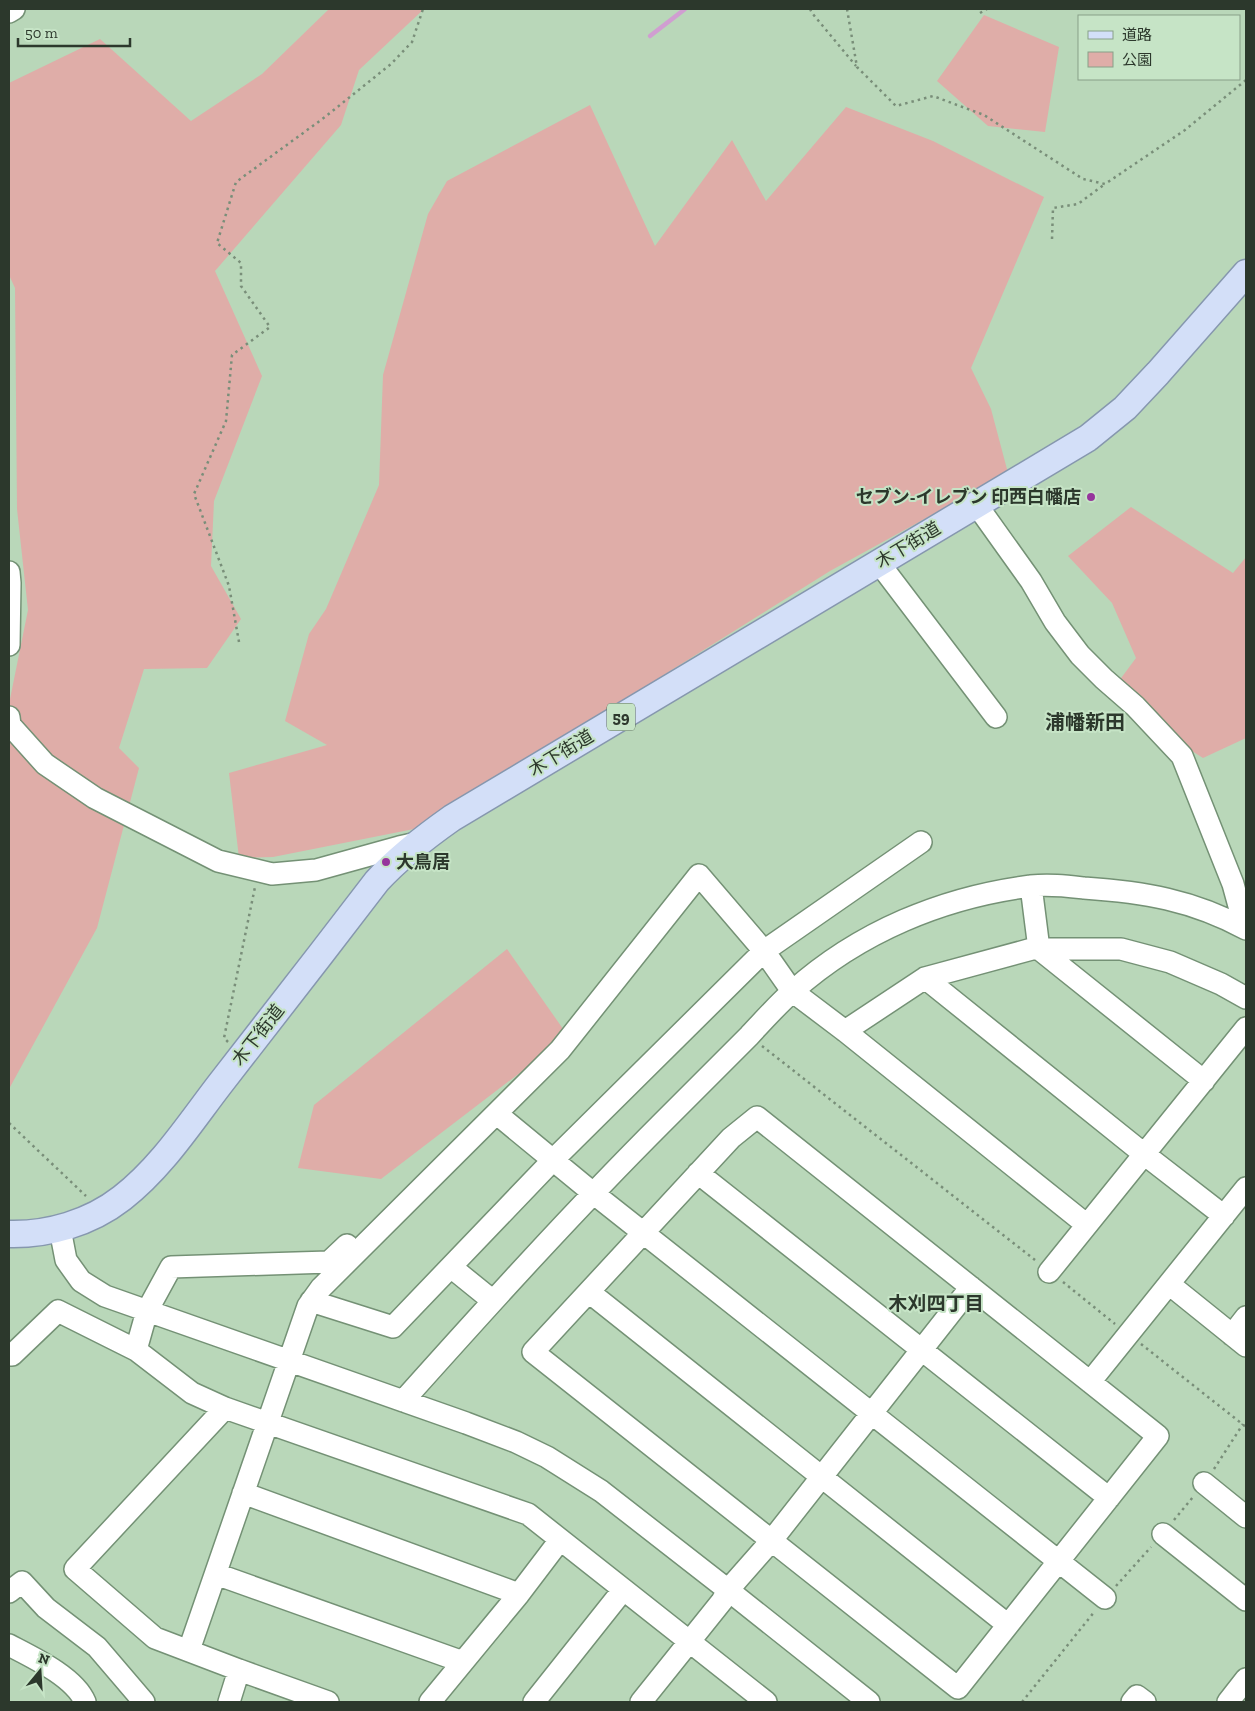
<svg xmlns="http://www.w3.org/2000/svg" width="1255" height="1711" font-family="'Zilla Slab','Noto Sans JP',serif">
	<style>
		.green { fill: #dfada8 }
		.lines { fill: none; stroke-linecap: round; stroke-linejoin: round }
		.stream { stroke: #d09ed1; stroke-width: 4.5 }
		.minor-casing { stroke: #749175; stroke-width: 24 }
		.major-casing { stroke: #8697ae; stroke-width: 29 }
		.path { stroke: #798e79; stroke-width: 2.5; stroke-dasharray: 2.5 4; stroke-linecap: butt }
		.minor { stroke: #fff; stroke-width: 21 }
		.major { stroke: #d3dff8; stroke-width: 26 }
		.poi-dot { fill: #96359c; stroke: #c6e4c6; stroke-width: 2 }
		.labels { text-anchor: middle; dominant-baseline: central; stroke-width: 4; stroke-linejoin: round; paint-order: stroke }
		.shield { fill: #c6e4c6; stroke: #5a6c5a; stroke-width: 1 }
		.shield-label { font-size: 16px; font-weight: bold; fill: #2c382c }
		.poi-label { font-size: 18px; font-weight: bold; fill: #2c382c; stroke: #c6e4c6; text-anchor: end }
		.street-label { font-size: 18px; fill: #2c382c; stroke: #c6e4c6 }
		.neighbourhood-label { font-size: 19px; font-weight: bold; fill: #2c382c; stroke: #c6e4c6 }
		.quarter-label { font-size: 20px; font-weight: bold; fill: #2c382c; stroke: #c6e4c6 }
	</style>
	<rect width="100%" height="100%" fill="#b9d7b9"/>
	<path class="green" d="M329,9H424L359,70L341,125L215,271L262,376L214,501L211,566L241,619L207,668L144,669L119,748L139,768L97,928L9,1089V704L28,610L17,509L15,288L9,275V83L100,39L191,121L262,74Z
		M984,15L1059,47L1045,132L988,126L937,81Z
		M590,105L655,246L732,140L766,201L846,107L933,141L1044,197L971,368L991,409L1008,473L830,571L488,785L414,829L273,857L239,858L229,773L327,745L285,721L309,634L326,609L379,485L383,375L428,214L447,181Z
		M1131,507L1233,573L1246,557V738L1203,758L1107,697L1136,658L1112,603L1068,556Z
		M507,949L568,1036L381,1179L298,1168L314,1105Z"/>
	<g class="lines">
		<path class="stream" d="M650,36L685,9"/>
		<defs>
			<path id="minor" d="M9,12L14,9
				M976,504L1031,581L1055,622L1080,655L1104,679L1135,706L1182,756L1233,884L1245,928
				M879,563L996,717
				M9,572L10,583L9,645
				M9,717L10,725L45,764L95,798L218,861L272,874L316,870L399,847L417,843
				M1031,886L1039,949L1204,1081
				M925,978L1144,1154L1224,1216
				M845,1031L925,978L1032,949H1121L1170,962L1221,984L1246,998
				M497,1114L593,1193L1105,1598
				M757,1117L1158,1436L958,1688L533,1352L731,1138Z
				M698,1173L1109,1498
				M60,1229L66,1260L81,1281L105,1296L466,1423L516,1442L547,1457L601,1491L728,1590L869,1702
				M451,1267L493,1301
				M1049,1272L1246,1028
				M1169,1284L1246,1346
				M589,1292L1008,1625
				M311,1301L393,1327L553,1160L764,951L921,842
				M1232,1335L1246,1317
				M9,1355H12L58,1311L136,1350
				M1090,1382L1246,1188
				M403,1401C488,1306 573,1212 663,1122C691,1094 720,1065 749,1036C763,1021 777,1005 793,991C859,932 943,897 1031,886C1049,884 1066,886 1084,888C1144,892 1192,900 1246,929
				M225,1408L528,1514L766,1702
				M1204,1483L1246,1517
				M243,1493L519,1594L560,1540
				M1163,1534L1246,1600
				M216,1574L463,1662
				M9,1592L22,1582L46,1608L97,1647L144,1702
				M9,1645C32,1657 75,1677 85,1702
				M189,1650L308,1306L321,1288L560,1050L699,875L764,951L792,991L845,1031L1087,1225
				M239,1670L328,1702
				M229,1702L239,1670L155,1638L75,1569L225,1408L192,1393L136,1350L147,1311L171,1267L329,1262L347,1245
				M430,1702L519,1594
				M534,1702L623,1590
				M641,1702L722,1601L728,1590L772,1540L971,1287
				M1132,1702L1137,1696L1145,1702
				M1228,1702L1246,1679"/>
			<path id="major" d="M9,1234C48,1235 90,1223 122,1198C161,1168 190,1123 220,1084C273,1016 325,949 377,881C400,856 425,837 452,818L1088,438L1125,408L1158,373L1246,273"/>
		</defs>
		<use href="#minor" class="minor-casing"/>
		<use href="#major" class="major-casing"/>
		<path class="path" d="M810,9L812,13L856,66
			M847,9L857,67L896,106L933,96L984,115L1083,179L1105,184L1185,130L1246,80
			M980,13L987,9
			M1052,239L1053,208L1078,204L1105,184
			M239,642L229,586L194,494L226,421L232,355L270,327L241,286V263L217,243L236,182L325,117L391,64L412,42L423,9
			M228,1042L224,1038L255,887
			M762,1046L1035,1260
			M9,1123L86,1196
			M1063,1282L1115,1324
			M1141,1344L1246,1427
			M1214,1469L1243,1424
			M1174,1520L1193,1497
			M1116,1586L1151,1547
			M1022,1702L1095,1611"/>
		<use href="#minor" class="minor"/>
		<use href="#major" class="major"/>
	</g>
	<g class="poi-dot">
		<circle cx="1091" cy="497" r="5"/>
		<circle cx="386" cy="862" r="5"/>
	</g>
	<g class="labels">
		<rect class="shield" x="607" y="703.5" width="28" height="27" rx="4"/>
		<g class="shield-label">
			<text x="621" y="717">59</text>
		</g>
		<g class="poi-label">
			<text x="1081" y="497">セブン-イレブン 印西白幡店</text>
			<text x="396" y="862" text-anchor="start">大鳥居</text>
		</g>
		<g class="street-label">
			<text transform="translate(908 545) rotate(-31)">木下街道</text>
			<text transform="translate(561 753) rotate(-31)">木下街道</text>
			<text transform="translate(258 1035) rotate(-52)">木下街道</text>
		</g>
		<g class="neighbourhood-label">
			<text x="936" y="1303">木刈四丁目</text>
		</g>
		<g class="quarter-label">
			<text x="1085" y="722">浦幡新田</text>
		</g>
	</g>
	<rect width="1255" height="1711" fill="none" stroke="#2c382c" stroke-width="20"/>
	<rect x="1078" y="15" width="162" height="65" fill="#c6e4c6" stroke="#889f88"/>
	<rect x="1088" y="31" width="25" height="8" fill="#d3dff8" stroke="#889f88"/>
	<text x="1122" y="40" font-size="15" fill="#2c382c">道路</text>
	<rect x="1088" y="52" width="25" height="15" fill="#dfada8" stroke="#889f88"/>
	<text x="1122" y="65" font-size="15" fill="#2c382c">公園</text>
	<g transform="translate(40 1671) rotate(18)" stroke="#c6e4c6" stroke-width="4" paint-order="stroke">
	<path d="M0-4L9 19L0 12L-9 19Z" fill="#2c382c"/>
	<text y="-8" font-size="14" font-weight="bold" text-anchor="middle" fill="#2c382c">N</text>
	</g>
	<path d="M18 38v8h112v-8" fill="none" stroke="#2c382c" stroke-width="2.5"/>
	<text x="25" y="38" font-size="15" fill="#2c382c" stroke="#c6e4c6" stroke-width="4" paint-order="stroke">50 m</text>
</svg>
